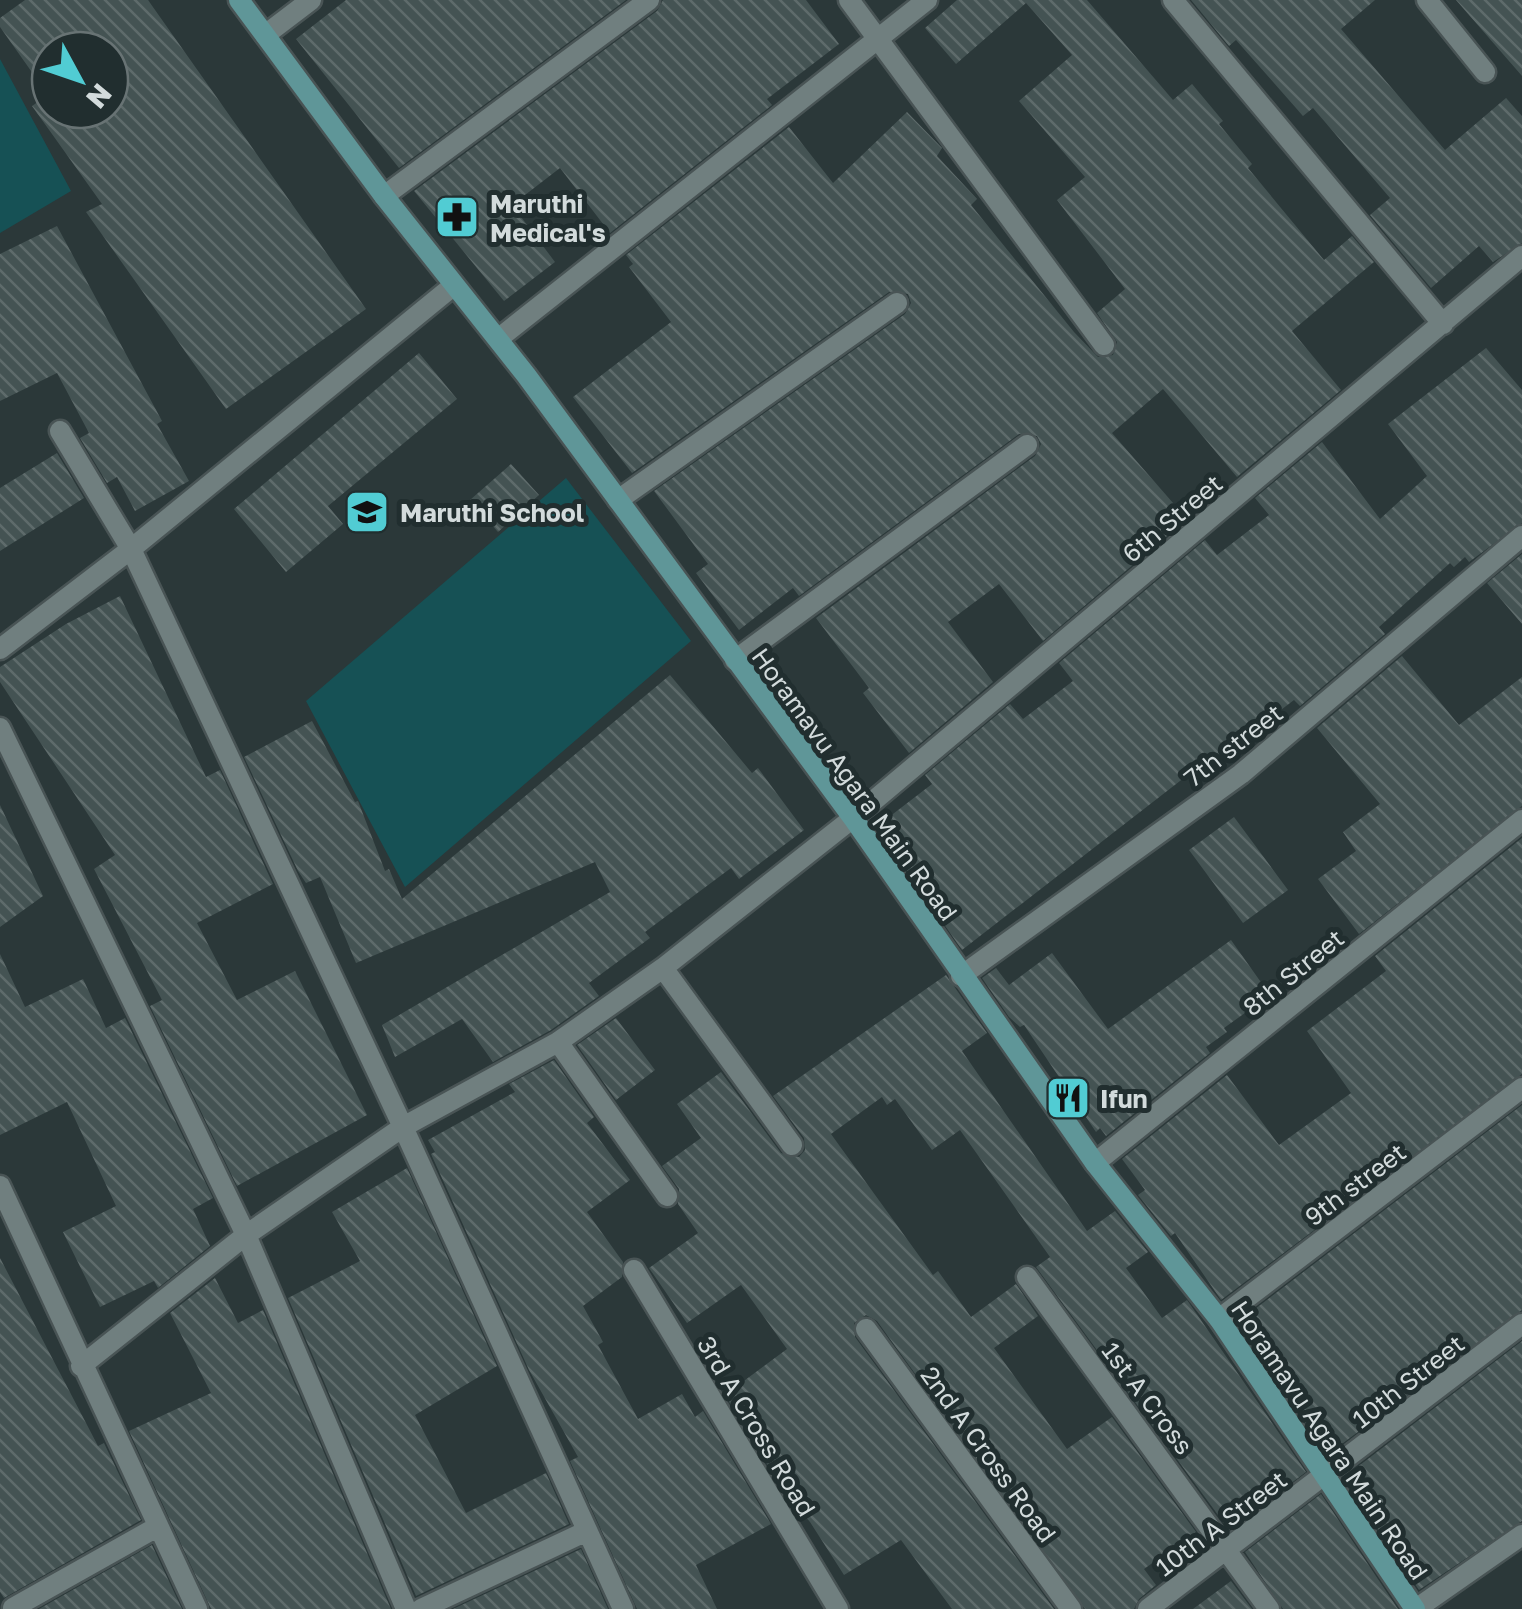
<svg xmlns="http://www.w3.org/2000/svg" width="1522" height="1609" font-family="'Golos Text',sans-serif">
	<style>
		.green { fill: #165155 }
		.building { fill: url(#building-back-hatch); fill-rule: evenodd }
		.lines { fill: none; stroke-linecap: round; stroke-linejoin: round }
		.street-casing { stroke: #495455; stroke-width: 25 }
		.secondary-casing { stroke: #495455; stroke-width: 25 }
		.street { stroke: #707f7f; stroke-width: 20 }
		.secondary { stroke: #5f9698; stroke-width: 20 }
		.labels { text-anchor: middle; dominant-baseline: central; stroke-width: 10; stroke-linejoin: round; paint-order: stroke }
		.poi-label { font-size: 25px; font-weight: bold; fill: #d3dbdc; stroke: #212e2f; text-anchor: start }
		.street-label { font-size: 25px; fill: #d3dbdc; stroke: #212e2f }
	</style>
	<defs>
		<pattern id="building-back-hatch" width="6" height="6" patternUnits="userSpaceOnUse" patternTransform="scale(2.5)"><rect width="6" height="6" fill="#445353"/><path d="M-1 5l2 2M0 0l6 6M5-1l2 2" fill="none" stroke="#5e6b6b"/></pattern>
	</defs>
	<rect width="100%" height="100%" fill="#2b3839"/>
	<path class="green" d="M0,59L71,191L0,233Z
		M566,478L691,641L405,887L306,701Z"/>
	<path class="building" d="M25,0H148L366,309L226,409L86,212L102,204L32,106L48,95L0,27V18ZM50,50H110V110H50Z
		M346,0H626L399,168L296,39Z
		M663,0H806L839,44L767,99L772,105L610,233L560,168L512,205L555,262L504,301L414,191L657,11Z
		M957,0H1087L1173,100L1192,84L1223,121L1219,124L1252,164L1248,168L1324,260L1352,236L1374,262L1292,331L1341,390L1237,477L1163,389L1112,433L1187,519L1043,641L999,584L948,622L993,682L909,753L863,693L869,688L816,618L1035,456L1041,444L1037,436L1019,434L799,596L793,588L739,630L696,573L708,564L654,491L905,314L911,303L908,294L889,292L632,473L573,397L671,322L629,267L633,264L626,255L789,127L833,183L907,112L942,148L937,156L977,199L971,205L1074,332L1098,357L1113,355L1117,342L1097,313L1125,289L1057,200L1085,177L1019,101L1072,55L1026,3L956,64L925,28Z
		M1191,0H1375L1341,29L1445,150L1506,98L1522,116V243L1493,262L1479,246L1431,288L1370,215L1390,198L1313,108L1303,116L1236,40L1229,46Z
		M1456,0H1522V76Z
		M57,226L162,421L157,424L189,481L135,511L117,477L107,483L80,438L89,433L57,373L0,401V254Z
		M1486,348L1522,390V523L1469,562L1465,557L1454,567L1450,563L1379,627L1385,634L1300,706L1294,700L1201,771L1198,767L962,950L876,827L932,784L925,775L1010,704L1023,719L1073,681L1059,663L1205,540L1217,555L1269,515L1255,498L1322,442L1380,519L1427,476L1388,424Z
		M419,353L457,399L328,506L343,524L286,572L234,509Z
		M57,453L84,498L0,551V488Z
		M511,464L539,495L498,532L470,500Z
		M1522,554V624L1487,583Z
		M120,596L206,777L220,770L273,884L197,923L237,1000L295,971L367,1115L237,1186L150,1006L162,1000L94,869L115,855L0,682V667L66,624Z
		M1402,656L1459,725L1522,677V806L1359,934L1318,879L1356,851L1343,832L1380,804L1317,728Z
		M670,675L752,773L758,768L804,830L739,879L731,868L645,932L650,938L589,983L599,996L551,1030L493,1062L462,1019L395,1057L382,1025L610,892L595,862L356,963L320,877L306,883L298,871L244,757L312,721L355,802L358,801L385,871L389,869L402,899Z
		M0,805L43,896L0,927Z
		M1234,817L1288,890L1243,923L1189,850Z
		M1522,838V1074L1221,1300L1175,1233L1171,1236L1138,1195L1145,1190L1122,1159L1227,1075L1279,1145L1351,1093L1307,1031L1386,971L1375,956Z
		M1231,940L1270,995L1224,1028L1227,1032L1206,1047L1210,1053L1106,1136L1100,1128L1096,1132L1024,1025L1020,1027L1009,1017L982,978L996,968L1009,985L1052,953L1108,1029Z
		M0,954L25,1007L83,979L106,1028L125,1018L213,1198L193,1209L210,1246L158,1288L154,1281L100,1307L63,1232L116,1206L67,1102L0,1135Z
		M946,975L987,1033L962,1051L1087,1231L1115,1211L1148,1252L1126,1268L1162,1318L1187,1300L1306,1472L1229,1530L1036,1267L1050,1257L960,1130L932,1150L895,1099L887,1105L882,1097L831,1134L933,1275L938,1271L971,1317L1016,1284L1038,1316L994,1348L1067,1449L1112,1417L1196,1532L1144,1569L1156,1585L1139,1599L1134,1609H1085L877,1321L866,1315L854,1323L855,1337L1054,1609H952L901,1540L844,1575L810,1522L798,1508L795,1510L725,1395L787,1349L741,1285L687,1323L649,1268L698,1233L678,1204L679,1189L662,1166L701,1138L677,1104L721,1072L781,1153L799,1157L805,1150L804,1138L773,1096Z
		M616,1018L655,1070L616,1100L577,1045Z
		M554,1060L594,1117L587,1123L630,1180L587,1212L623,1262L622,1277L583,1306L603,1342L598,1345L638,1419L682,1394L695,1417L703,1411L771,1524L696,1565L717,1609H637L570,1461L578,1457L529,1370L431,1154L435,1152L428,1140L515,1092L509,1084Z
		M1522,1105V1310L1327,1455L1238,1322Z
		M407,1168L497,1366L415,1415L466,1513L546,1473L569,1524L416,1596L288,1298L360,1261L332,1212Z
		M0,1258L98,1446L104,1443L141,1520L4,1598L0,1592Z
		M215,1278L238,1323L263,1310L391,1609H211L129,1431L211,1393L170,1313Z
		M1522,1341V1521L1419,1590L1343,1478Z
		M1321,1494L1398,1609H1283L1245,1552Z
		M152,1545L182,1609H39Z
		M581,1549L608,1609H453Z
		M1231,1581L1252,1609H1193Z"/>
	<g class="lines">
		<defs>
			<path id="street" d="M849,0L1104,345
				M1173,0L1443,324
				M1427,0L1485,72
				M265,35L311,0
				M384,196L649,0
				M498,339L927,0
				M60,431L131,549L403,1127L623,1609
				M618,500L897,303
				M0,649L131,549L453,286
				M735,660L1027,445
				M0,728L246,1235L406,1609
				M663,968L792,1145
				M961,976L1241,774L1522,536
				M558,1042L667,1196
				M1095,1163L1522,820
				M0,1186L197,1609
				M634,1270L838,1609
				M1027,1277L1269,1609
				M1219,1319L1522,1088
				M866,1329L1071,1609
				M81,1366L246,1235L403,1127L558,1042L663,968L853,818L1522,256
				M13,1608L157,1527
				M421,1609L587,1531
				M1148,1609L1522,1324
				M1416,1609L1522,1535"/>
			<path id="secondary" d="M239,0L384,196L526,375L853,818L1095,1163L1219,1319L1415,1609"/>
		</defs>
		<use href="#street" class="street-casing"/>
		<use href="#secondary" class="secondary-casing"/>
		<use href="#street" class="street"/>
		<use href="#secondary" class="secondary"/>
	</g>
	<defs>
		<symbol id="pharmacy-square" viewBox="-11 -11 22 22"><rect x="-9" y="-9" width="18" height="18" rx="4" fill="#51ccd3" stroke="#212e2f"/><path d="M-2-6h4v4h4v4h-4v4h-4v-4h-4v-4h4Z" fill="#111"/></symbol>
		<symbol id="school-square" viewBox="-11 -11 22 22"><rect x="-9" y="-9" width="18" height="18" rx="4" fill="#51ccd3" stroke="#212e2f"/><path d="M0-5L7-2L0 1L-7-2ZM-4 1L0 2.5L4 1V4Q0 6-4 4Z" fill="#111"/></symbol>
		<symbol id="restaurant-square" viewBox="-11 -11 22 22"><rect x="-9" y="-9" width="18" height="18" rx="4" fill="#51ccd3" stroke="#212e2f"/><path d="M-5-6h1v4h1v-4h1v4h1v-4h1v5L-1.5 .5V6h-2V.5L-5-1ZM5-6V6H3V1.5H1.5Q1.5-4 5-6Z" fill="#111"/></symbol>
	</defs>
	<g fill-rule="evenodd">
		<use href="#pharmacy-square" x="432" y="192" width="50" height="50"/>
		<use href="#school-square" x="342" y="487" width="50" height="50"/>
		<use href="#restaurant-square" x="1043" y="1073" width="50" height="50"/>
	</g>
	<g class="labels">
		<g class="poi-label">
			<text x="490" y="203">Maruthi<tspan x="490" dy="29">Medical's</tspan></text>
			<text x="400" y="512">Maruthi School</text>
			<text x="1100" y="1098">Ifun</text>
		</g>
		<g class="street-label">
			<text transform="translate(1172 518) rotate(-40)">6th Street</text>
			<text transform="translate(1233 745) rotate(-38)">7th street</text>
			<text transform="translate(855 784) rotate(54)">Horamavu Agara Main Road</text>
			<text transform="translate(1293 972) rotate(-39)">8th Street</text>
			<text transform="translate(1355 1184) rotate(-37)">9th street</text>
			<text transform="translate(1408 1381) rotate(-38)">10th Street</text>
			<text transform="translate(1148 1398) rotate(53)">1st A Cross</text>
			<text transform="translate(757 1426) rotate(59)">3rd A Cross Road</text>
			<text transform="translate(1330 1440) rotate(56)">Horamavu Agara Main Road</text>
			<text transform="translate(989 1454) rotate(54)">2nd A Cross Road</text>
			<text transform="translate(1221 1523) rotate(-37)">10th A Street</text>
		</g>
	</g>
	<g transform="translate(80 80) rotate(130)"><circle r="48" fill="#212e2f" stroke="#687374" stroke-width="2.5"/>
	<path d="M0-8L18 38L0 25L-18 38Z" fill="#51ccd3"/>
	<text y="-15" font-size="28" font-weight="bold" text-anchor="middle" fill="#d3dbdc">N</text>
	</g>
</svg>
